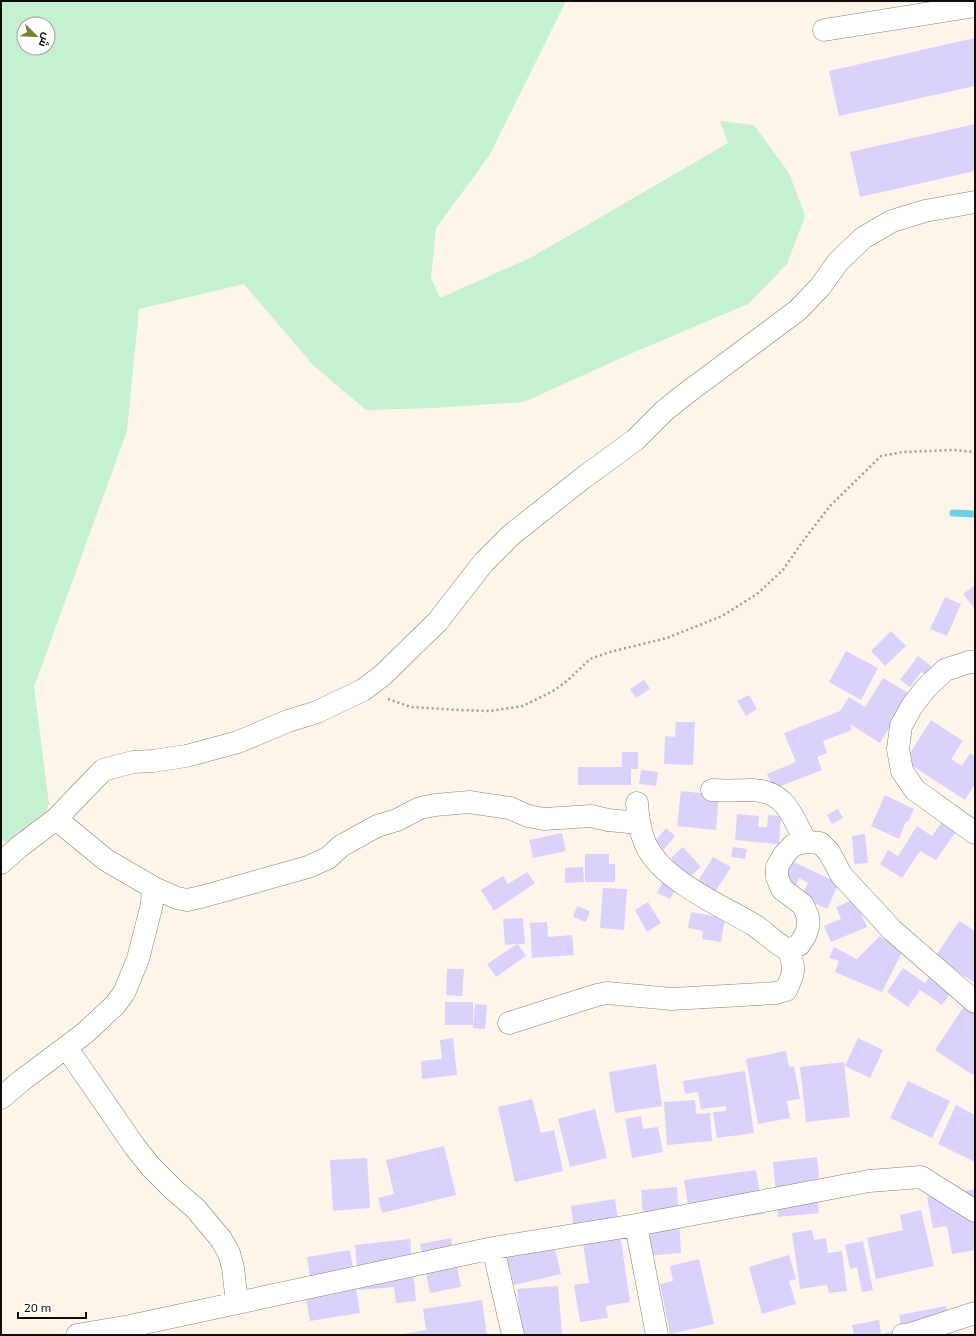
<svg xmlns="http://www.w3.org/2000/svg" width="976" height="1336" font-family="'Exo 2',Cairo,sans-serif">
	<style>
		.green { fill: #c4f1cf; fill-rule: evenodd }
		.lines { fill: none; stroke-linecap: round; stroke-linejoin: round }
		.stream { stroke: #69d3e1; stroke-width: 7 }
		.building { fill: #dbd1fd }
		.street-casing { stroke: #8b7f6e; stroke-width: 23 }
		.path { stroke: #a49d95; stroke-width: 2.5; stroke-dasharray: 2 3; stroke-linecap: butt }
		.street { stroke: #fff; stroke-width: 22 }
	</style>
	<rect width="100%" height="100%" fill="#fdf5ea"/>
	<path class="green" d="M1,1H566L489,156L436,228L431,278L440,298L532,257L728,143L720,121L754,125L789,173L805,216L787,264L748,304L630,354L524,402L434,408L366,410L312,364L244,284L139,309L127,431L34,687L49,804L28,851L1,840ZM24,24H48V48H24Z"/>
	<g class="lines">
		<path class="stream" d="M953,513L975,514"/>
	</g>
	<path class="building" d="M975,38V86L839,116L829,71Z
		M975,124V171L860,197L850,152Z
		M975,585V609L963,594Z
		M945,597L961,604L947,636L930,629Z
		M891,631L906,646L885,666L871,651Z
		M846,651L878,668L861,700L829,682Z
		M918,656L932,667L926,675L921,672L910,687L900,680Z
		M883,678L910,694L880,743L850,724L852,730L823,741L827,753L817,757L822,770L773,789L767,774L796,762L784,733L840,711L849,697L865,707Z
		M644,680L650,689L636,698L630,689Z
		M749,695L757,709L746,716L737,701Z
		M931,720L963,741L951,759L962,766L970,753L975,756V784L965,800L905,761Z
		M676,722H695L693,765L664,764L665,736L675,737Z
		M622,752H638V769H631V785H578V767H622Z
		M641,770L658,772L656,786L639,784Z
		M681,791L719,795L716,830L677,826Z
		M885,795L914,809L908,822L906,821L899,839L871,826Z
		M838,809L843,818L832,824L827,815Z
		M737,814L759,816L758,827H767L768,815L781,816L779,844L735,840Z
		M942,822L956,832L936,860L920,851L902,878L880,864L888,850L898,856L917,826L932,836Z
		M666,828L675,836L661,853L651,846Z
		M562,833L566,851L533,858L529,840Z
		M865,834L868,863L854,864L852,836Z
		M683,847L701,867L688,878L671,858Z
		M733,847L747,849L745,859L731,857Z
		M585,854H609V864H615V882H585Z
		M713,857L731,867L713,895L696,884Z
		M789,860L839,883L827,909L801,897L808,883L799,878L796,885L788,881L782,875Z
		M583,867L584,882L565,883V868Z
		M527,872L535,883L494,911L481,890L503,876L508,884Z
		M665,877L678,884L670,899L657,893Z
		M603,888L627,889L624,930L600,928Z
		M855,899L867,927L831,942L824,926L841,919L836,907Z
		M648,902L661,923L647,932L635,910Z
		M577,906L590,911L586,922L573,917Z
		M691,912L725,918L721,942L702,939L703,931L688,928Z
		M523,918L525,944H518L526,956L496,977L487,964L517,944L505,945L503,919Z
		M959,921L975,931V983L935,957Z
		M547,922L548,937L572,935L574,955L532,958L530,923Z
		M880,936L902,952L882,992L835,972L839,961L829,958L834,947L857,959Z
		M903,968L925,983L931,975L952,991L942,1005L920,990L908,1007L887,992Z
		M447,969H464L462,996L446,995Z
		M445,1002H473V1025H445Z
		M475,1004L487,1005L485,1029L473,1028Z
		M965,1005L975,1011V1071L973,1075L935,1050Z
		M453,1038L457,1075L422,1079L421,1061L442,1059L440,1040Z
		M858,1038L883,1050L870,1078L845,1066Z
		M786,1051L789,1067L794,1066L800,1099L787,1101L790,1118L758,1124L746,1059Z
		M844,1062L850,1117L806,1122L800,1067Z
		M656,1064L662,1106L615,1113L609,1072Z
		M745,1071L754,1133L717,1138L713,1112L726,1111V1106L701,1109L698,1092L685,1094L683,1081Z
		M908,1081L950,1101L932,1138L890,1118Z
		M532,1099L541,1133L554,1130L563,1171L515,1182L498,1107Z
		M695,1100L696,1114L710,1113L712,1141L667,1145L664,1102Z
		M956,1105L975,1115V1162L938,1144Z
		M595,1109L607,1158L570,1167L558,1119Z
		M641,1116L643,1129L658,1127L663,1152L632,1158L625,1119Z
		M444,1146L456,1195L382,1213L378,1198L394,1194L386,1160Z
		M817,1157L821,1194H817L819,1213L778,1217L773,1162Z
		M367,1158L370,1208L333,1211L330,1160Z
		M756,1170L763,1214L691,1224L684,1180Z
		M677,1187L681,1253L646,1256L641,1190Z
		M975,1189V1250L952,1254L947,1226L933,1228L927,1197Z
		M615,1199L630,1302L606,1306L608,1318L580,1322L574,1285L589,1283L583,1243L576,1244L571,1206Z
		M921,1210L934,1266L876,1279L867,1238L903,1230L900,1215Z
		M550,1228L561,1274L514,1285L502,1239Z
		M812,1230L814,1240L826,1238L828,1253L842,1251L847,1291L829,1293L827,1285L800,1289L792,1233Z
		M451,1238L461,1287L430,1293L420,1244Z
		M410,1239L416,1301L396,1303L394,1287L359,1290L355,1245Z
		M863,1241L873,1290L862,1292L857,1267L850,1269L845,1245Z
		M350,1250L360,1313L310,1321L303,1279L310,1278L307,1257Z
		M789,1255L796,1279L789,1281L796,1304L762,1314L749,1267Z
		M699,1259L714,1324L670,1334L660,1284L673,1281L670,1266Z
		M558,1286L562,1334L521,1335L517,1289Z
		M482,1300L487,1335H398L426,1330L423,1309Z
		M946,1306L951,1335H854L852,1325L879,1320L881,1334L902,1330L899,1315Z"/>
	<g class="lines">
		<defs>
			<path id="street" d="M824,30L975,6
				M975,662H969L945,670L926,688L912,706L901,726L898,749L902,771L915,790L975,833
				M712,790C725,791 738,790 752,790C786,791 792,816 806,842
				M637,803C638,817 640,834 647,847C664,881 722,906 754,925C767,933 775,944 789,950L799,945L805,936L808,927V917L803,905L782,889L777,877V867L784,855L793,845L806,842L820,843L829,852L842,876L872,908L892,930L975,1002
				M56,819L106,860L154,888L177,898L187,900L201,897L308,867L328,858L341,846L377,826L397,820L420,808L435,805L469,802L510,808L528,816L544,819L591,816L608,820L639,823
				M1,863L19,847L56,819L103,770L133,762L153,761L186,756L238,742L288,721L317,712L363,690L383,675L438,621L484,562L511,535L583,478L635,440L663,412L680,398L798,310L820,287L838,262L863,238L892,221L925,211L975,202
				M509,1023L597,995L607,993L672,999L776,993L786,990C795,971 795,970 789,950
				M66,1047L135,1147L151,1167L174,1190L195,1208L221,1239L229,1253L233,1268L237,1303
				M1,1098L21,1081L85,1033L115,1005L124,993L138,959L151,908L154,888
				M636,1225L657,1335
				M493,1248L513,1335
				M77,1335L130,1326L493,1248L636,1225L869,1181L921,1177L975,1211
				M903,1335L911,1334L975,1313"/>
		</defs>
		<use href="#street" class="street-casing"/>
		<path class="path" d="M388,699L411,707L459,710L490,711L523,706L553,691L567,681L590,659L610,652L667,638L722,616L757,594L783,570L803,541L830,506L881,456L903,452L954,450L975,452"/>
		<use href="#street" class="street"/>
	</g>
	<rect width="976" height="1336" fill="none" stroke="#0f0b06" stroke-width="4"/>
	<g transform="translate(36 36) rotate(114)"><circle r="19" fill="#ffffff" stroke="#9f9d9b"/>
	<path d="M0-3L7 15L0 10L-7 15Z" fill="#77832f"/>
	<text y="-6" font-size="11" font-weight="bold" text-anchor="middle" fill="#0f0b06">ش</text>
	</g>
	<path d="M18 1312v6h68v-6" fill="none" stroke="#0f0b06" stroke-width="2"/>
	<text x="24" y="1312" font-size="12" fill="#0f0b06" stroke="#ffffff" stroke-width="3" paint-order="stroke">20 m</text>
</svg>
